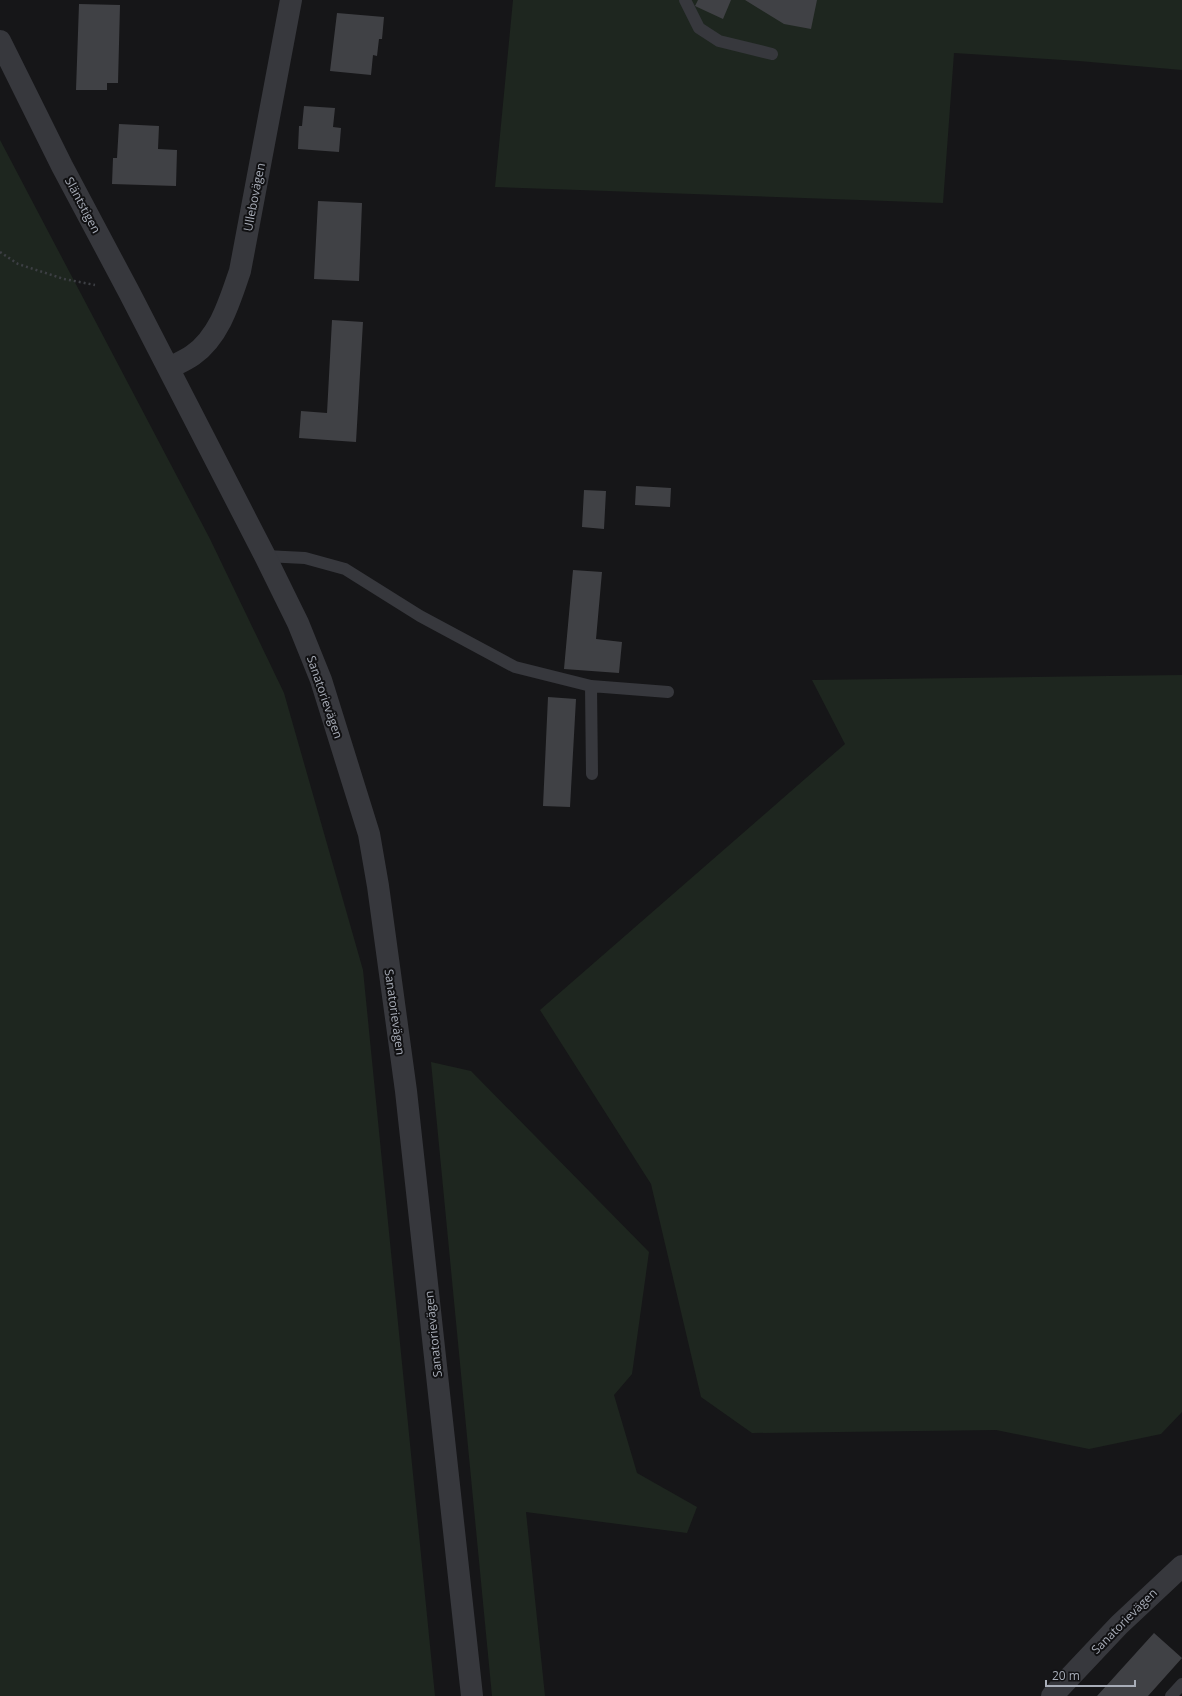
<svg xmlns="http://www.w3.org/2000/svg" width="1182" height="1696" font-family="'Open Sans',sans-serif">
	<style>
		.green { fill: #1e261f }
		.building { fill: #404145 }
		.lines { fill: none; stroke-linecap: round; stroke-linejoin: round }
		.path { stroke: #3d3f44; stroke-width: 2.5; stroke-dasharray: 2 3; stroke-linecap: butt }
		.lane { stroke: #37383d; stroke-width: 12 }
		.street { stroke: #37383d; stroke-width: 22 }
		.labels { text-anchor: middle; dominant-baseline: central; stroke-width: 4; stroke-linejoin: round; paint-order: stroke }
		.street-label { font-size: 12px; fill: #a8adb8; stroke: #111113 }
	</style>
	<rect width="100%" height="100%" fill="#161618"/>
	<path class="green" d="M513,0H1182V70L1079,61L954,53L943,203L495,187Z
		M0,140L210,539L284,693L363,970L435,1696H0Z
		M1182,675V1412L1161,1434L1089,1449L996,1430L752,1433L701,1397L651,1184L540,1010L845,744L812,680Z
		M431,1062L471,1071L649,1252L632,1374L614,1395L637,1473L697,1507L687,1533L526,1512L545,1696H492Z"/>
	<path class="building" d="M698,0H731L723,19L695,6Z
		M745,0H817L811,29L784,24Z
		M79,4L120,5L118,83H107V90H76Z
		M337,13L384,17L382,39H379L377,56L373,55L371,75L330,71Z
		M304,106L335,108L333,127L341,128L339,152L298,149L299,126H302Z
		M119,124L159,126L158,149L177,150L176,186L112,184L113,158H117Z
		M318,201L362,203L359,281L314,279Z
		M332,320L363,322L356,442L299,438L301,411L327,413Z
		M636,486L671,488L670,507L635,505Z
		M584,490L606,491L604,529L582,527Z
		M573,570L602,572L596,639L622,642L619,673L564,669Z
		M548,697L576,699L570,807L543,806Z
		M1154,1633L1182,1658L1148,1696H1097Z"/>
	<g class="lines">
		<path class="path" d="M0,252L18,264L64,279L95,285"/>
		<path class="lane" d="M685,0L699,28L719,41L772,54
			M265,556L305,558L345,569L420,616L515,667L591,686L668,692
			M591,686L592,774
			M1171,1696L1182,1684"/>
		<path class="street" d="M0,41L62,166L129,292L265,556L298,623L321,680L369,834L378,886L406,1091L472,1696
			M169,368C177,364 186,360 193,355C220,336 230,300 240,271L291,0
			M1052,1696L1119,1625L1182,1566"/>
	</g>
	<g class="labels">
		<g class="street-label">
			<text transform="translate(254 197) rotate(-79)">Ullebovägen</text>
			<text transform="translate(83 205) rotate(62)">Släntstigen</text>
			<text transform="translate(325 697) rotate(71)">Sanatorievägen</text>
			<text transform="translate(395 1012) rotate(82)">Sanatorievägen</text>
			<text transform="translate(433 1334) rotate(-96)">Sanatorievägen</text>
			<text transform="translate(1124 1621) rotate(-45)">Sanatorievägen</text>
		</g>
	</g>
	<path d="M1046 1680v6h89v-6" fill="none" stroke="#a8adb8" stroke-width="2"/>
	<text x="1052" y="1680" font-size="12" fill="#a8adb8" stroke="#111113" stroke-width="3" paint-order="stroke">20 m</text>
</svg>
